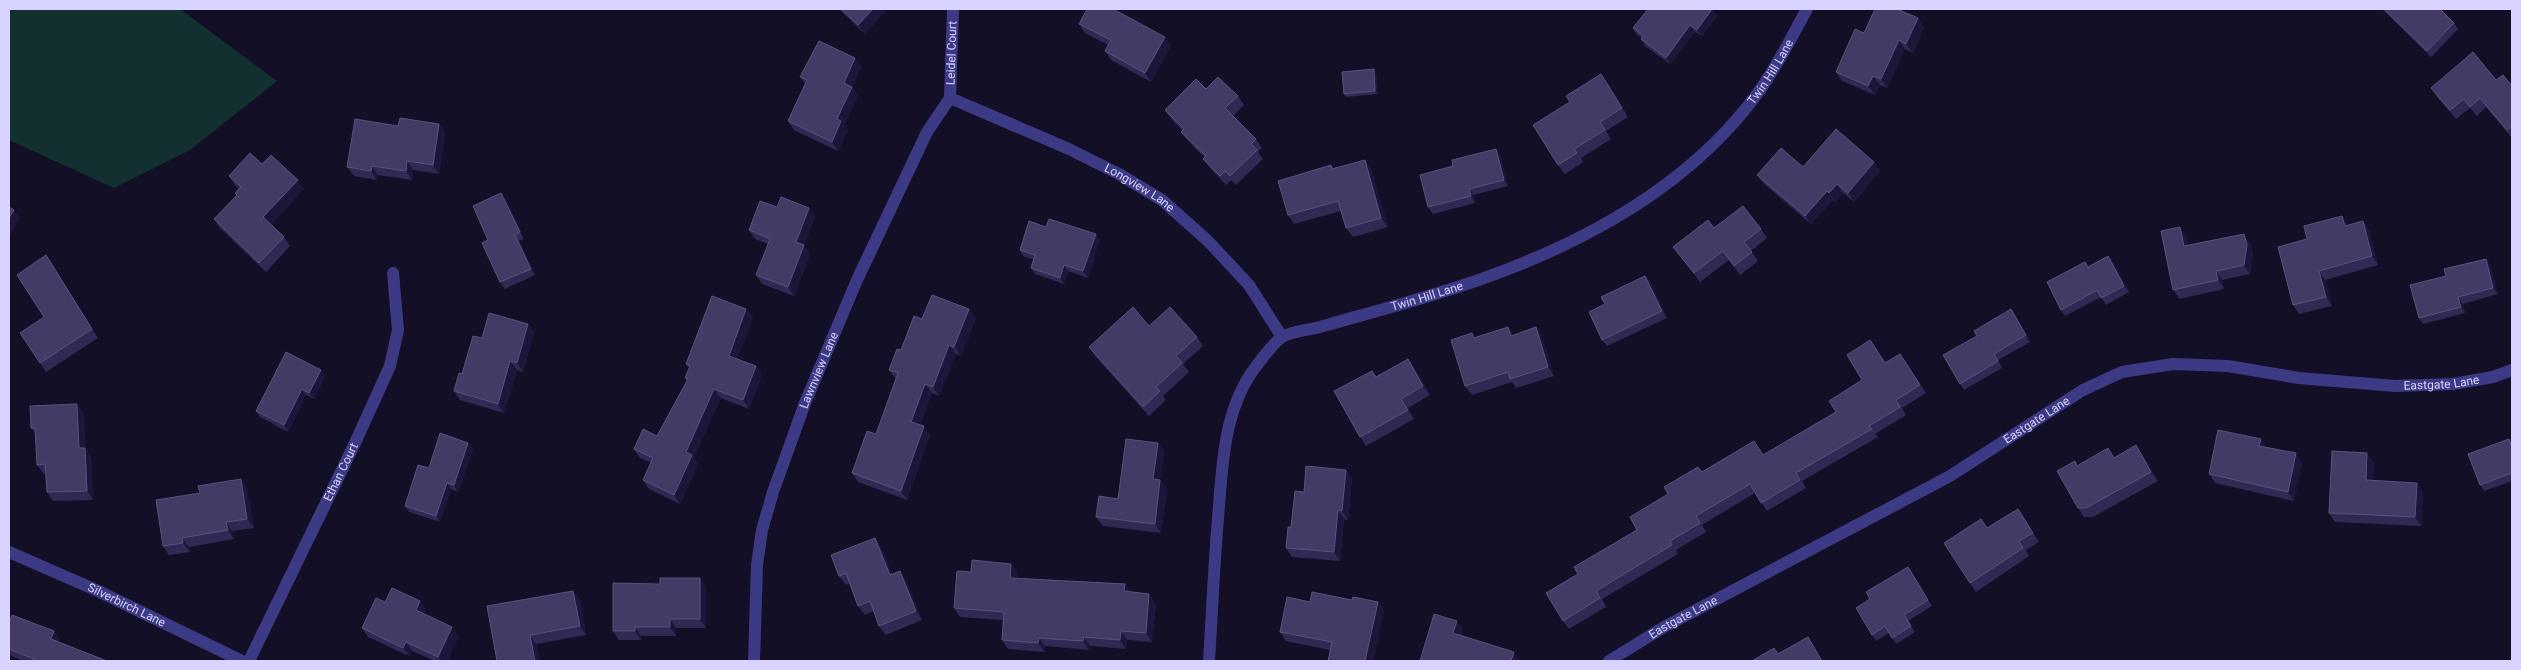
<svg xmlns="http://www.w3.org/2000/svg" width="2521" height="670" font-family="Roboto,sans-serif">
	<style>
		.green { fill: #12302f }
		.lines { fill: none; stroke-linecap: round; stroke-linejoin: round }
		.minor { stroke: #3d3a85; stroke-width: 12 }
		.wall { fill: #312854 }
		.shaded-wall { fill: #1d163a }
		.building { fill: #433a66; stroke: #5a527e }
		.labels { text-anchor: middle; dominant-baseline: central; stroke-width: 4; stroke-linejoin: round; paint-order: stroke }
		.street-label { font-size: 12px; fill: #d9d4ff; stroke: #130f26 }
	</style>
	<rect width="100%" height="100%" fill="#130f26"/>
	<path class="green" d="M9,9H180L277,81L190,150L114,188L9,140Z"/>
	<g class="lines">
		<g class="minor">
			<path id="s1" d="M950,98L1069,149L1119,174L1162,200L1208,241L1249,285L1282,337"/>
			<path id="s2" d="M950,98L953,9"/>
			<path id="s3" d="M9,552L96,590L242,661"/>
			<path id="s4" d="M249,661L355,443L390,366L398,330L393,273"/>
			<path id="s5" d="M754,661L757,565L762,530L773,492L805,403L857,280L927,132L950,98"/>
			<path id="s6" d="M1209,661C1212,613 1214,566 1218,518C1222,471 1223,416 1250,375C1256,366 1274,342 1282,337C1292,331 1309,330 1320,327C1358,316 1397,306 1435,294C1555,258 1680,199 1757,94C1777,67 1791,38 1807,9"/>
			<path id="s7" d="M1609,661L1664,627L1950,476L2083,390L2122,372L2173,364L2228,366L2299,378L2395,386L2453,384L2493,377L2512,370"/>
		</g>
	</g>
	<path class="wall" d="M839,9H887L865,34Z
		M1712,9L1717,16L1702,36L1695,32L1670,64L1645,46L1641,39L1642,38L1637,35L1633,28Z
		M2382,9H2440L2454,23L2458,29L2431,57Z
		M1079,24L1165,37L1171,46L1151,82L1111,60L1105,51L1108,45L1085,33Z
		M1924,27L1913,53L1905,49L1887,88L1880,85L1875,95L1842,81L1836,72L1864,33Z
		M855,58L861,67L852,87L858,96L844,125L848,130L838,151L794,130L788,121L805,84L800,77Z
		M1376,72L1378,94L1346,97L1344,94Z
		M2496,80L2512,86V138L2486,107L2477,116L2470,108L2456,119L2437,97L2431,88Z
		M1608,83L1628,117L1606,131L1611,139L1581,158L1583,162L1565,174L1558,165Z
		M1206,89L1238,96L1244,105L1233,116L1256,139L1262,148L1258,152L1263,159L1236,185L1231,180L1226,185L1210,168L1203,159L1205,158L1188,141L1181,132L1183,131L1171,119L1165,110Z
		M439,124L445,133L439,174L413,170L412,180L378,175L377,180L354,176L347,167L398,126Z
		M1496,149L1500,155L1508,186L1473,195L1475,203L1433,214L1428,207L1453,166Z
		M1365,160L1371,169L1388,227L1353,237L1346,228L1341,211L1294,224L1288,215L1331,165L1334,169Z
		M1874,162L1880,171L1854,202L1843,193L1835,202L1833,200L1811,224L1764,184L1757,175L1803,167Z
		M262,164L304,189L271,224L284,237L290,246L266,272L220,228L214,219L237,195L235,193L239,189L235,185L229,176Z
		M501,193L506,199L524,239L519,241L535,275L505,289L500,282L488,240Z
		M777,207L809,208L815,217L804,246L810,254L794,296L762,284L756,275L768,244L755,239L749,230Z
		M2349,225L2369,230L2378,265L2325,280L2332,306L2299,314L2293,305L2307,239Z
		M1046,227L1100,240L1088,278L1068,271L1064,284L1035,274L1031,268L1033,259L1024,257L1020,250Z
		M1714,228L1761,229L1767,238L1751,251L1758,261L1740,275L1729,260L1700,282L1673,247Z
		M2186,236L2188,246L2250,243L2253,254L2250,274L2222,280L2224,289L2180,299L2173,290Z
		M2486,259L2490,265L2498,294L2463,304L2465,313L2423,324L2419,318L2446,276Z
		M2085,262L2089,267L2113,262L2129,292L2106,305L2101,297L2065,316L2061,310Z
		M52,264L98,338L46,372L40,363L44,317Z
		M1645,276L1650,282L1667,318L1607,346L1602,340L1605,304Z
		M746,309L753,318L737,359L756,366L762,375L749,409L721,398L694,457L698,464L680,504L649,489L643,480L651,463L640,458L634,449L657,436L687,381L685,378L689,368L686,364Z
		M969,309L976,318L961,356L956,354L939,396L932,393L920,425L930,435L907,500L858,482L852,473L876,434L896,379L889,370L901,350L922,319Z
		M2011,309L2030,342L1998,360L2002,368L1964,390L1960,384L1977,336Z
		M528,324L534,333L523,372L517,370L504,413L460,400L454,391L462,374L482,338Z
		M1149,326L1197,337L1203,346L1183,364L1189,372L1163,396L1166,400L1149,416L1095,356L1089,347Z
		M1508,327L1513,335L1542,336L1554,376L1516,388L1512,382L1472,395L1465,386L1475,337Z
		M1876,349L1885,363L1906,362L1926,393L1902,408L1906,415L1875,434L1878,437L1802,481L1806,488L1767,511L1755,493L1702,525L1706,532L1676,550L1678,554L1602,599L1606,607L1569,629L1563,621L1578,574L1637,530L1668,494L1698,467L1702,472L1763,455L1836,412L1862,380Z
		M1408,359L1414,368L1430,395L1408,408L1414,419L1366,446L1360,437L1372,371L1377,377Z
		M325,376L314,399L306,395L288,432L260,417L256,411Z
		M84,413L85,448L91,457L93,500L53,501L47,492L46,474H44L37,465L36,434L31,428Z
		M2509,439L2512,443V481L2484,491L2480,485Z
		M1158,443L1164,452L1160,480L1167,489L1161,533L1103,526L1096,517L1118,499Z
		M473,449L458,492L451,489L440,522L409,512L405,506L429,468Z
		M2142,454L2158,481L2093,517H2084L2078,508V465L2115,457Z
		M2302,462L2294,501L2215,483L2209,474Z
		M2374,462L2373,481L2423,492L2421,526L2335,522L2329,513Z
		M1346,470L1352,479L1348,520L1344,519L1340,561L1292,557L1286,548L1291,527L1304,492Z
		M247,488L254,528L232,531L234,539L189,547L190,552L169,555L163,546Z
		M2018,509L2039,542L2026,550L2029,556L1976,592L1970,583L1987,528Z
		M881,547L892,574L906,580L922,620L886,635L879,626L874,611L865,615L858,606L850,583L846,585L839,576Z
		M971,572L1018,573L1017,578L1125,584L1130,592L1156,603L1152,642L1127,640L1126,649L1090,646L1089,650L1045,646V652L1008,649L1002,640L1003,620L960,617L954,608Z
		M1912,573L1932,606L1908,621L1915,632L1896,644L1889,633L1876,641L1872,635Z
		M700,578L706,587V628H676V636H641V640H619L613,631L660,584Z
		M573,591L580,600L586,635L536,644L540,661H497Z
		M1352,600L1378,602L1384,611L1330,650L1286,641L1280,632L1310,602Z
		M385,602L426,610L424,614L459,636L447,661H435L412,651L409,656L368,637L362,628Z
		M9,622L60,639L58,642L107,661H24L9,655Z"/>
	<path class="shaded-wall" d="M873,9H887L865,34L858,25Z
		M1712,9L1717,16L1702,36L1697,30Z
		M1918,18L1924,27L1913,53L1906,44Z
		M1690,25L1695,32L1670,64L1666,58Z
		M1165,37L1171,46L1151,82L1145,73Z
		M1899,40L1905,49L1887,88L1881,79Z
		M855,58L861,67L852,87L858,96L844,125L848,130L838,151L832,142L844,83Z
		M1374,69L1376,72L1378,94L1375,91Z
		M1601,74L1608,83L1628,117L1622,108Z
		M1873,76L1880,85L1875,95L1868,86Z
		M439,124L445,133L439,174L433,165Z
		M1496,149L1500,155L1508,186L1504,180Z
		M1365,160L1371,169L1388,227L1381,218Z
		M407,161L413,170L412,180L406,171Z
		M1874,162L1880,171L1854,202L1848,193Z
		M372,166L378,175L377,180L371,171Z
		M298,180L304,189L269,226L263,217Z
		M1837,184L1843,193L1835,202L1829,193Z
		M1469,189L1473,195L1475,203L1471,196Z
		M1827,191L1833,200L1811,224L1805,216Z
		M501,193L506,199L524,239L520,232Z
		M809,208L815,217L804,246L810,254L794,296L788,287L796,242Z
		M14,210L20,219L9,237V218Z
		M2342,216L2349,225L2345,226Z
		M2363,221L2369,230L2378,265L2372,256Z
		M2180,227L2186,236L2190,255L2184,246Z
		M1096,234L1100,240L1088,278L1083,271Z
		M2244,234L2250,243L2253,254L2250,274L2244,265Z
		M515,235L519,241L535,275L531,269Z
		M46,255L52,264L98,338L92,329Z
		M2108,256L2113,262L2129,292L2124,286Z
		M2486,259L2490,265L2498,294L2493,288Z
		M1064,265L1068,271L1064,284L1060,278Z
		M2216,271L2222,280L2224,289L2218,280Z
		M2319,271L2325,280L2332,306L2326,297Z
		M1645,276L1650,282L1667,318L1662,311Z
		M2458,297L2463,304L2465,313L2461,307Z
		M746,309L753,318L735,365L729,356Z
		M969,309L976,318L961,356L954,347Z
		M2011,309L2016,316L2030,342L2026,335Z
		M528,324L534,333L523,372L517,363Z
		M1508,327L1514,336H1511Z
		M1536,327L1542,336L1554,376L1548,367Z
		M949,345L956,354L939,396L933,387Z
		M1408,359L1414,368L1430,395L1423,386Z
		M510,361L517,370L504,413L498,404Z
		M756,366L762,375L749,409L743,400Z
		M321,370L325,376L314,399L309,393Z
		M925,384L932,393L918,431L911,422Z
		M302,389L306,395L288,432L284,425Z
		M714,389L721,398L694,457L698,464L680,504L674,495L686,452Z
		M1401,399L1408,408L1414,419L1408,410Z
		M77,404L84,413L85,448L91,457L93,500L87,491L79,448Z
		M924,426L930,435L907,500L901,491Z
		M2261,439L2267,448L2259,446Z
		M468,443L473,449L458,492L454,485Z
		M1158,443L1164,452L1160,480L1167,489L1161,533L1155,524L1153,479Z
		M2136,445L2142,454L2158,481L2151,472Z
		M2296,453L2302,462L2294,501L2288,492Z
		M2367,453L2374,462L2372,489L2366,480Z
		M1346,470L1352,479L1348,520L1342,511Z
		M241,479L247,488L254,528L247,519Z
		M447,483L451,489L440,522L436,516Z
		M2417,483L2423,492L2421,526L2415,517Z
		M1338,510L1344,519L1340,561L1334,552Z
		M226,522L232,531L234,539L228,530Z
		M182,538L189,547L190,552L183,543Z
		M875,538L881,547L896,584L890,575Z
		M1011,564L1018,573L1016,586L1010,578Z
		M900,571L906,580L922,620L916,611Z
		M700,578L706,587V628L700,619Z
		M1125,584L1131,593L1124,591Z
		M573,591L580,600L586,635L580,626Z
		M1149,594L1156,603L1152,642L1146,633Z
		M420,601L426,610L422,619L416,610Z
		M1378,602L1384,611L1374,661H1365Z
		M670,619L676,628V636L670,627Z
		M1457,621L1463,630L1459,642L1453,633Z
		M452,627L459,636L447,661H441L438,657Z
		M635,627L641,636V640L635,631Z
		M54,631L60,639L56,647L51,639Z
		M1121,631L1127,640L1126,649L1120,640Z
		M530,635L536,644L540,661H535Z
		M1084,637L1090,646L1089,650L1083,641Z
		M1039,638L1045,646V652L1038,643Z
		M406,642L412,651L409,656L403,648Z
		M1514,652L1520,661H1511Z"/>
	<path class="building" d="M841,9H873L858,25Z
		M1087,9H1113L1165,37L1145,73L1105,51L1111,40L1079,24Z
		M1648,9H1712L1697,30L1690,25L1666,58L1641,39L1643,36L1633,28Z
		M1875,9H1897L1918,18L1906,44L1899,40L1881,79L1873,76L1868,86L1836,72L1855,29L1864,33Z
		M2384,9H2440L2454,23L2427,51Z
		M819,41L855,58L844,83L852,87L837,119L841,121L832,142L788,121L807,80L800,77Z
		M2473,52L2496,80L2503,75L2512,86V126L2507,130L2480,98L2470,107L2464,99L2450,110L2431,88Z
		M1374,69L1375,91L1344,94L1342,72Z
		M1601,74L1622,108L1600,122L1605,130L1574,149L1577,153L1558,165L1533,125L1570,102L1566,96Z
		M1218,77L1238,96L1225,108L1256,139L1251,144L1257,150L1230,176L1225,171L1220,176L1203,159L1206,156L1181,132L1184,129L1165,110L1196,79L1206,89Z
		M400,118L439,124L433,165L407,161L406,171L372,166L371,171L347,167L355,119L398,126Z
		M1836,129L1874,162L1848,193L1837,184L1829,193L1827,191L1805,216L1757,175L1781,148L1803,167Z
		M1496,149L1504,180L1469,189L1471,196L1428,207L1420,175L1453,166L1452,160Z
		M250,153L262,164L271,155L298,180L263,217L284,237L259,263L214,219L237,195L235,193L241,187L229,176Z
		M1365,160L1381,218L1346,228L1338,201L1288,215L1278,181L1331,165L1332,169Z
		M501,193L520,232L515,235L531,269L500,282L482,243L488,240L473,206Z
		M781,197L809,208L796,242L804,245L788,287L756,275L770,239L749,230L760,201L777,207Z
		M1743,206L1761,229L1744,242L1752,252L1734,266L1723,251L1694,273L1673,247L1708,220L1714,228Z
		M9,207L14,210L9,218Z
		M2342,216L2345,226L2363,221L2372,256L2319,271L2326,297L2293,305L2278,247L2307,239L2304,226Z
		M1049,219L1096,234L1083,271L1064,265L1060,278L1031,268L1035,255L1020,250L1029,221L1046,227Z
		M2180,227L2184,246L2244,234L2247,245L2244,265L2216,271L2218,280L2173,290L2161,231Z
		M46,255L92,329L40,363L20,333L44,317L17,275Z
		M2108,256L2124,286L2101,298L2097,290L2061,310L2047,282L2085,262L2088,267Z
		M2486,259L2493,288L2458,297L2461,307L2419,318L2410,285L2446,276L2444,269Z
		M1645,276L1662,311L1602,340L1589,312L1605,304L1601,297Z
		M932,295L969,309L954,347L949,345L933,387L925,384L911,422L924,426L901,491L852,473L867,431L876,434L898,373L889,370L897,349L901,350L914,316L922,319Z
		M712,296L746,309L729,356L756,366L743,400L714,389L686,452L692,455L674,495L643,480L653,458L634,449L643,429L657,436L688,379L685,378L690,366L686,364Z
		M1133,307L1149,326L1170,307L1197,337L1176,356L1182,363L1156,387L1160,391L1143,407L1089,347Z
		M2011,309L2026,335L1994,354L1998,361L1960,384L1943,355L1977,336L1974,331Z
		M489,313L528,324L517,363L510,361L498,404L454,391L459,373L462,374L473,336L482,338Z
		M1508,327L1511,336L1536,327L1548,367L1510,379L1508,372L1465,386L1451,340L1472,333L1474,338Z
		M1870,340L1885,363L1900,354L1920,385L1896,400L1900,407L1869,426L1872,429L1796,473L1800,480L1761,503L1750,484L1696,516L1700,523L1670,541L1672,545L1596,591L1600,598L1563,621L1546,593L1578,574L1574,567L1637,530L1630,517L1668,494L1664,487L1698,467L1702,472L1754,441L1763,455L1836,412L1829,401L1862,380L1847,355Z
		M286,352L321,370L309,393L302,389L284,425L256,411Z
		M1408,359L1423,386L1401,399L1408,410L1360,437L1334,391L1372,371L1376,377Z
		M77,404L79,448H85L87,491L47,492L45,464L37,465L35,428H31L30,406Z
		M2218,430L2261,439L2259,446L2296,453L2288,492L2209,474Z
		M440,433L468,443L454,485L447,483L436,516L405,506L418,465L429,468Z
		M1126,439L1158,443L1153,479L1160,480L1155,524L1096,517L1099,496L1118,499Z
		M2509,439L2512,447V473L2480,485L2468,454Z
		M2136,445L2151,472L2086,508H2078L2057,471L2075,461L2077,466L2108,448L2114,458Z
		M2332,451L2367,453L2366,480L2417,483L2415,517L2329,513Z
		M1306,466L1346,470L1342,511L1338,510L1334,552L1286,548L1288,527H1291L1295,491L1304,492Z
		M241,479L247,519L226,522L228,530L182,538L183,543L163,546L156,500L200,493L198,486Z
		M2018,509L2033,533L2019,541L2023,548L1970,583L1944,543L1981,519L1987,528Z
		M875,538L890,575L900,571L916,611L879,626L870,601L858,606L846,573L839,576L831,555Z
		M972,560L1011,564L1010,578L1125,584L1124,591L1149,594L1146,633L1121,631L1120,640L1084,637L1083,641L1039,638L1038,643L1002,640L1004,612L954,608L957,571L971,572Z
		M1908,567L1928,600L1904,615L1911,626L1892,638L1885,626L1872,635L1856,608L1870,599L1866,592Z
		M660,578H700V619H670V627H635V631H613V583L660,584Z
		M392,588L420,601L416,610L452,627L438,657L406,642L403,648L362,628L376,598L385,602Z
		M573,591L580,626L530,635L535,661H497L487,606Z
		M1312,592L1352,600L1353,597L1378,602L1365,661H1328L1332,642L1280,632L1287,597L1310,602Z
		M1434,614L1457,621L1453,633L1514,652L1511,661H1420Z
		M12,615L54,631L51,639L107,661H39L9,649V622Z
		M1808,637L1822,661H1752L1774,648L1778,654Z"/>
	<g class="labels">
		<g class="street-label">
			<text stroke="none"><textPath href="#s2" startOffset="45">Leidel Court</textPath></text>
			<text stroke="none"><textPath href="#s6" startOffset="912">Twin Hill Lane</textPath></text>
			<text stroke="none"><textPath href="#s1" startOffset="210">Longview Lane</textPath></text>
			<text stroke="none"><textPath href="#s6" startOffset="492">Twin Hill Lane</textPath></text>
			<text stroke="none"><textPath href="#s5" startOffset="301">Lawnview Lane</textPath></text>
			<text stroke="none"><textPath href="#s7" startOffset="911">Eastgate Lane</textPath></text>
			<text stroke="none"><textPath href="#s7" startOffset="491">Eastgate Lane</textPath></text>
			<text stroke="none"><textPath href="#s4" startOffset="210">Ethan Court</textPath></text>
			<text stroke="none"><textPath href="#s3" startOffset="129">Silverbirch Lane</textPath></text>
			<text stroke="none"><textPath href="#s7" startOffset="86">Eastgate Lane</textPath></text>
		</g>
	</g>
	<rect width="2521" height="670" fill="none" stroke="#d9d4ff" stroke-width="20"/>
</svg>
